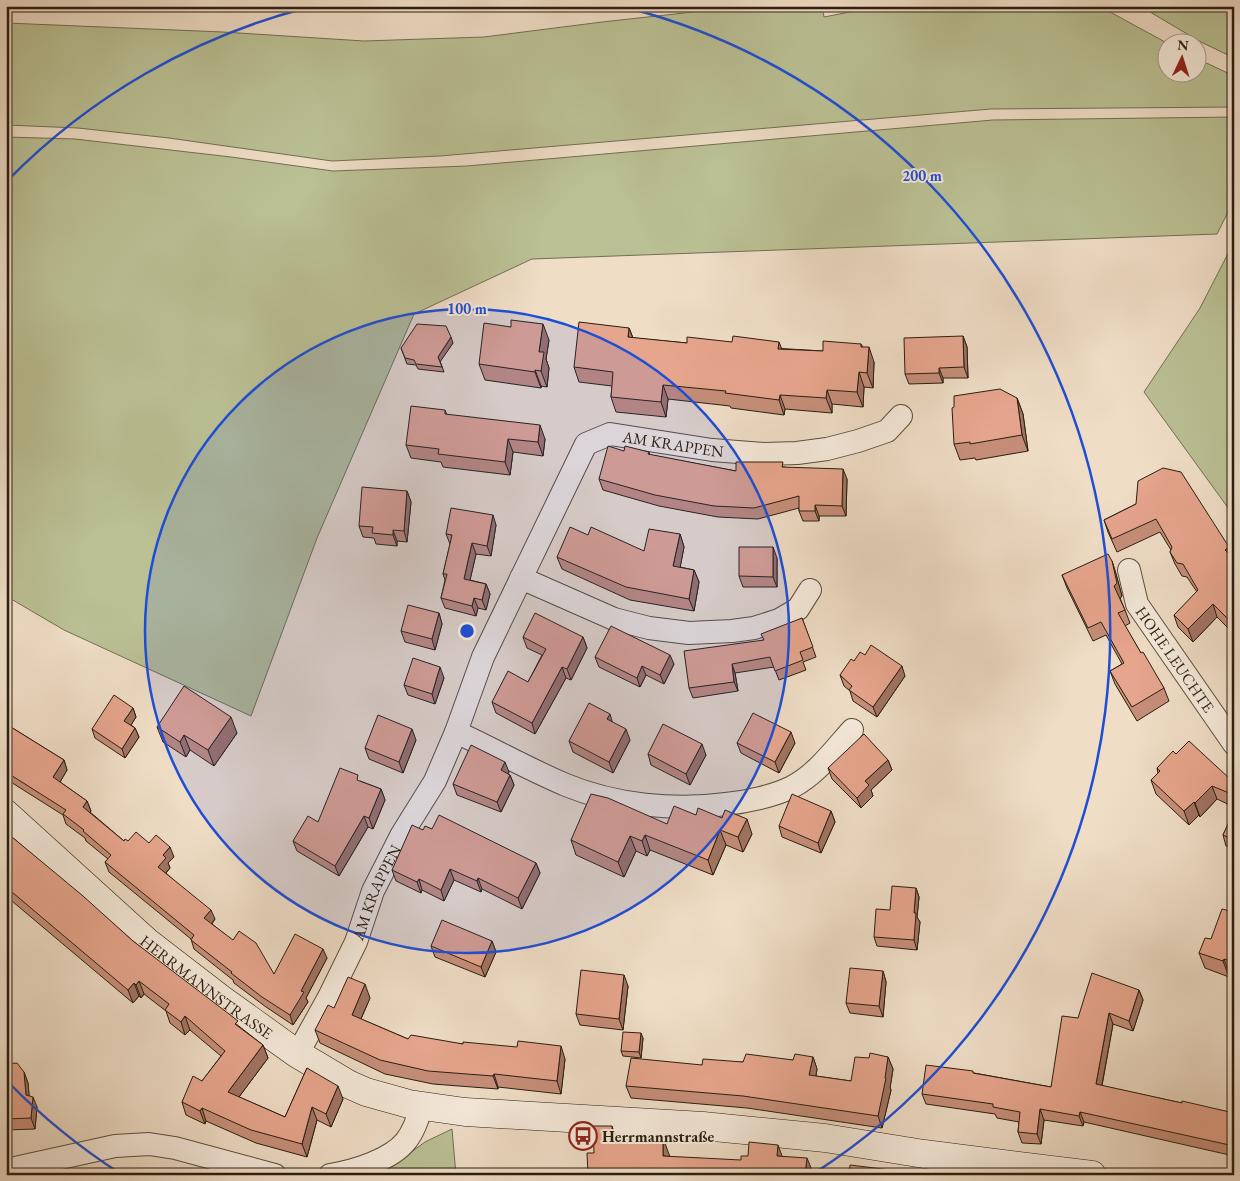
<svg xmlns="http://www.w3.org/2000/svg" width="1240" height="1181" font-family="'EB Garamond',serif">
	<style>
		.green { fill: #bac094; stroke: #726f52 }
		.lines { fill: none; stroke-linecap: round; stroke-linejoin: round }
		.street-casing { stroke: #5b4e3e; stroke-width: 24 }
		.secondary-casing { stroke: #2a1e10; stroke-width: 29 }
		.street { stroke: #f5e9da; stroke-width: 22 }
		.secondary { stroke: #f5e9da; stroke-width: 28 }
		.wall { fill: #c68e79; stroke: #2a1e10 }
		.shaded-wall { fill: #a17463; stroke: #2a1e10 }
		.building { fill: #e6a58d; stroke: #2a1e10 }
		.ring { fill: none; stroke: #1d4ed8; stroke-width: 2.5 }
		.labels { text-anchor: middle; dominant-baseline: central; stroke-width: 4; stroke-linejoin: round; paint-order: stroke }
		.street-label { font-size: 16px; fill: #2a1e10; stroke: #f5e9da }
		.poi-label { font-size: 16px; font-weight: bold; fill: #2a1e10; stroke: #f5e9da; text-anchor: start }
		.centre { fill: #1d4ed8; stroke: #f5e9da; stroke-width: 2.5 }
		.ring-label { font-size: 15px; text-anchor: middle; font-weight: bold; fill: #1d4ed8; stroke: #f5e9da; stroke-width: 4; stroke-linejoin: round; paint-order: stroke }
	</style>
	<rect width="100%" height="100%" fill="#efddc6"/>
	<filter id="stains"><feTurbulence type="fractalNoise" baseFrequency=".004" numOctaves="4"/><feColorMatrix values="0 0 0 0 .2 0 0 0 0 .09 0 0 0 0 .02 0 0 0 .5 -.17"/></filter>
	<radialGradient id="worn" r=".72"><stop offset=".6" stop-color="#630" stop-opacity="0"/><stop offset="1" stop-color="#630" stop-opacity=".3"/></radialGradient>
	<path class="green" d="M748,6H822L824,17L881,6H1099L1167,43L1168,72H1198V59L1234,76V107L991,109L440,156L332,161L169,138L78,128L6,125V23L223,32L364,41L484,37L602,22Z
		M1140,6H1234V58L1199,41Z
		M1234,117V200L1217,234L532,259L414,314L317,538L251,716L64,630L6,596V137L75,139L231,157L333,171L467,166L993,120Z
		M1234,242V516L1144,392L1200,308Z
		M452,1129L456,1175H366L395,1164L425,1142Z"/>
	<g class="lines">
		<defs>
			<g id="street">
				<path id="s1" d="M1129,570L1137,604L1234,744"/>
				<path d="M521,578L614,619L649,628L689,633L732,631L754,628L779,620L798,609L810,590"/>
				<path d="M456,732C493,749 528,769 566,785C614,805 675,811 726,804C746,802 774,796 792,787C817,774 834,750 852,730"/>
				<path id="s2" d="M296,1053L303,1044L329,997L356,942L373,891L402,834L435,781L456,732L483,657L586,444L610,434L712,450L764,454L797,453L827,449L858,441L887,431L901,416"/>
				<path d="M6,1170L115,1146L149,1144L175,1148L275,1175"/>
				<path d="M330,1175C354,1171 391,1160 406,1141C414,1131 418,1118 422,1106"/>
			</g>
			<g id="secondary">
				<path id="s3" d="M6,814L147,942L221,999L296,1053L348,1084L366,1092L409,1104L465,1112L703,1126L825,1138L924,1154L1092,1175"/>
			</g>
		</defs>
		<use href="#street" class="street-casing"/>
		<use href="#secondary" class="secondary-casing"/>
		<use href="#street" class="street"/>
		<use href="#secondary" class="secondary"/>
	</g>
	<path class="wall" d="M629,328L633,338L687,343L823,351L861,344L863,347L874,362L873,388L864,387L863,407L832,404V413L785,409L784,415L731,408L730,406L668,399L666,417L616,412L611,397L612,386L579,382L574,367Z
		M963,336L967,347L968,378H943V383L909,384L905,374Z
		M549,340L546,359L549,368L547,387L541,386V388L485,380L479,364Z
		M453,343L440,361L444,372L418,369L416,365L407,364L401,348Z
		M1017,398L1023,414L1028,451L976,460L975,458L960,460L954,444Z
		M445,410L447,415L545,439L543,456L513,452L510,475L443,467L441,462L411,458L406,445Z
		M624,451L649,452L650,455L736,471L784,467L847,479L846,516H819V521H803L799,511V508L758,519L718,517L659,506L603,490L599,479Z
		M407,491L411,502L407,542L397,541V546L376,544L374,538L363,537L359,526Z
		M1136,504L1229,547L1234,559V647L1230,636L1233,633L1217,617L1193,642L1178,627L1174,615L1197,592L1187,577L1182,576L1175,564L1170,552L1171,550L1160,532L1117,552L1108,532L1104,520Z
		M496,525L491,556L476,554L470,580L486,584L490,594L486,610L478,608L476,616L445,608L441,598L445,580L443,574L450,544L446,534Z
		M680,534L684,547L680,567L694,570L699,582L694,611L630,600L562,569L557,557L588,535L644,551Z
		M777,558V587H743L739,576Z
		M1112,561L1116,574L1122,596L1120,598L1125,610L1130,623L1125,626L1141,653L1164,688L1169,701L1137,721L1115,684L1110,671L1122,664L1106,635L1093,641L1067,588L1062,575Z
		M439,613L442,624L435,650L405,642L401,631Z
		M802,618L816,657L803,662L806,670L779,680L774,667L735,673L738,691L693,698L689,688L763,640Z
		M523,637H583L587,648L571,680L566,678L535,734L496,713L492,702L528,682L542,655L527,648Z
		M865,655L905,676L877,717L853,701L850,691L844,686L840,675L854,661Z
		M595,657L674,664L664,684L646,675L640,687L599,667Z
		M444,678L435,704L408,695L404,685Z
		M133,708L136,717L131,725L135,728L139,737L125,758L95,738L92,729Z
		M6,724L64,760L67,770L60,782L87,801L91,811L90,812L124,841L149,843L174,857L168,863L170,868L166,873L215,919L212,924L274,974L327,958L306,998L308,1002L293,1025L266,1007L234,983L233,980L194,949L191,939L109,872L105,862L108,859L86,841L85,838L66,824L63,815L6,779Z
		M157,727L237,733L214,766L190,750L186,757L163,742Z
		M416,740L403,773L369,759L365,748Z
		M630,740L613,773L573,752L569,741Z
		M737,743H795L779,773L741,753Z
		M648,754L706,755L690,785L651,765Z
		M1176,754L1229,778L1234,773V807L1217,799L1200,817L1199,815L1189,825L1156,794L1151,780L1158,773L1157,768Z
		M888,760L892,770L871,790L873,796L861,808L832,779L828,768Z
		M509,772L508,774L510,775L514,785L501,812L457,795L453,784Z
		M360,781L381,789L385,800L373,829L368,827L339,876L297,851L293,841L318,822Z
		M831,811L835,822L821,853L782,837L779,826Z
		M1234,811V849L1226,846L1223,835Z
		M696,815L752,834L743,852L726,845L713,875L650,850L647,856L636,851L624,877L576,855L571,840L667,824Z
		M432,829L536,863L540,873L522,909L482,889L481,892L454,880L444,901L422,890L421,893L396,881L392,870L423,830Z
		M6,832L133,941L240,1027L263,1045L268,1058L239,1097L285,1117L307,1068L343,1099L331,1127L317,1120L307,1157L256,1143L206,1121L205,1124L186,1115L182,1102L202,1081L221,1056L190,1030L185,1035L170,1023L166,1011L144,994L141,998L139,996L133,1003L6,896Z
		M916,888L919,897L917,917L920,922L917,950L877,946L874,937Z
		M1234,912V976L1230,974L1229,977L1205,968L1199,953Z
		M492,941L496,952L485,977L435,957L431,946Z
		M883,971L886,982L883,1017L850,1013L846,1003Z
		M628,986L623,1030L580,1025L576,1014Z
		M1139,990L1143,1000L1133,1031L1113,1024L1102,1086L1182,1103L1234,1113V1156L1084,1122L1083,1126L1044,1120L1041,1144L1022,1143L1018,1132L1019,1122L997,1118L995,1114L926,1104L922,1094L974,1073L1051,1087L1078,1018Z
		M370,998L361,1019L408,1039L463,1044L565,1059L561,1094L498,1087V1089L433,1084L385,1074L320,1043L315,1030L334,1008Z
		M643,1038L641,1058L623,1056L621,1051Z
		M813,1057L817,1069L816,1076L851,1081L869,1058L888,1057L893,1069L890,1088L891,1090L882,1128L747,1108L631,1098L626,1086L702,1065L743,1062L793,1060Z
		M6,1064L24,1072L28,1083L29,1096L37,1107L35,1129L6,1130Z"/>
	<path class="shaded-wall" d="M543,324L549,340L546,359L549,368L547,387L541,371L539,352Z
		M629,328L635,343L628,337Z
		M963,336L967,347L968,378L964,367Z
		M451,337L453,343L440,362L438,357Z
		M779,342L785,357L778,349Z
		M869,347L874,362L873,388L867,373Z
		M939,368L943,378V383L939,373Z
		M535,370L541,386V388L535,372Z
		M859,372L864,387L863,407L857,392Z
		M663,385L668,399L666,417L661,402Z
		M827,390L832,404V413L826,398Z
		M780,395L785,409L784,415L779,400Z
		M1017,398L1023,414L1028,451L1022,435Z
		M540,425L545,439L543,456L538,442Z
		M508,439L513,452L510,475L505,462Z
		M843,469L847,479L846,516L842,506Z
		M407,491L411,502L407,542L404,531Z
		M815,505L819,516V521L815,511Z
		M493,515L496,525L491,556L487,546Z
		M393,530L397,541V546L393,535Z
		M680,534L684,547L678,579L673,566Z
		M472,543L476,554L468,589L464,579Z
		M773,547L777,558V587L773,577Z
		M1229,547L1234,560L1225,550Z
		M1112,561L1116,574L1122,596L1119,600L1114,586Z
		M694,570L699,582L694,611L689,599Z
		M486,584L490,594L486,610L482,600Z
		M474,598L478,608L476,616L472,606Z
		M1213,604L1217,617L1193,642L1188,629Z
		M439,613L442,624L435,650L432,639Z
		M583,637L587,648L571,680L567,669Z
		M670,655L674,664L664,684L660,675Z
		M732,664L735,673L738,691L734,682Z
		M642,666L646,675L640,687L637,678Z
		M902,666L905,676L877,717L873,707Z
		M440,667L444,678L435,704L432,694Z
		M562,667L566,678L535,734L532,723Z
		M133,708L136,717L128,730L124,721Z
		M610,714L613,724L607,719Z
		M231,717L237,733L214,766L208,750Z
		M135,728L139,737L125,758L122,749Z
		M412,729L416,740L403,773L399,762Z
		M626,729L630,740L613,773L609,762Z
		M791,732L795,743L779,773L775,762Z
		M184,735L190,750L186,757L180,742Z
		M702,744L706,755L690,785L686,774Z
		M64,760L67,770L57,787L53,777Z
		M888,760L892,770L871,790L873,796L861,808L857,798L865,781Z
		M505,762L509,772L505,780L501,770Z
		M510,775L514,785L501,812L497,802Z
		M1212,786L1217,799L1200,817L1195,803Z
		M381,789L385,800L373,829L369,818Z
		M87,801L91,811L86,817L83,807Z
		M1194,802L1199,815L1189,825L1184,811Z
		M831,811L835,822L821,853L818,843Z
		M364,816L368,827L339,876L335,866Z
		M747,819L752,834L743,852L738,837Z
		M720,830L726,845L713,875L708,860Z
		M645,835L650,850L647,856L642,841Z
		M630,836L636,851L624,877L618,862Z
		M170,847L174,857L168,863L170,868L162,877L158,867L163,855Z
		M536,863L540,873L522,909L518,898Z
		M450,869L454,880L444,901L441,890Z
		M478,878L482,889L481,892L477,881Z
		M419,879L422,890L421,893L417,882Z
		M916,888L919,897L917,917L920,922L917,950L914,940V913Z
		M211,910L215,919L208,928L204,918Z
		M492,941L496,952L485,977L481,967Z
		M323,949L327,958L306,998L308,1002L293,1025L290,1015L301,991Z
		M1224,959L1230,974L1229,977L1223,961Z
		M883,971L886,982L883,1017L879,1006Z
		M624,975L628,986L623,1030L619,1019Z
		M139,981L144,994L141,998L136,985Z
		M134,983L139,996L133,1003L128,990Z
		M365,984L370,998L357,1028L352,1015Z
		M1139,990L1143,1000L1133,1031L1129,1021Z
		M1109,1013L1113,1024L1100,1095L1096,1084Z
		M185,1016L190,1030L185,1035L181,1022Z
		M641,1033L643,1038L641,1058L639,1052Z
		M263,1045L268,1058L233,1105L228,1092Z
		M561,1046L565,1059L561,1094L557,1081Z
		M813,1057L817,1069L814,1087L809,1075Z
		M888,1057L893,1069L890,1088L891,1090L882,1128L878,1116Z
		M24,1072L28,1083L30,1105L26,1095Z
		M494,1074L498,1087V1089L493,1076Z
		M338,1086L343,1099L331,1127L326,1114Z
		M33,1097L37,1107L35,1129L31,1118Z
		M312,1107L317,1120L307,1157L302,1144Z
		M202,1108L206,1121L205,1124L200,1111Z
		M1040,1109L1044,1120L1041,1144L1037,1134Z
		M1080,1112L1084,1122L1083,1126L1079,1116Z
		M612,1126L619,1146L612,1135Z
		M663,1138L670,1157L663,1156Z
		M778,1145L785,1164L777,1156Z
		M807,1158L814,1175H805Z"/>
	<path class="building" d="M511,320L543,324L539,352H544L541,371L535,370V372L479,364L484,323L511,327Z
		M579,322L629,328L628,337L687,343V337L732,342L733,336L779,342L778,349L823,351V341L861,344V347H869L867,373L859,372L857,392L827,390L826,398L780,395L779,400L725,393L726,391L663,385L661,402L611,397L613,372L574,367Z
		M417,324L446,326L451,337L438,357L442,367L416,364L414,360L405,358L401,348Z
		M963,336L964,367L939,368V373L905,374L904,338Z
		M1000,389L1017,398L1022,435L970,444V442L954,444L952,408L954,407V396Z
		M411,406L445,410V414L540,425L538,442L508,439L505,462L438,454L439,449L406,445Z
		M608,446L624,451L625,446L649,452L648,454L736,471V462H783L782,467L843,469L842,506L815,505V511H799V496L754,508L714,506L655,495L599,479Z
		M1163,468L1181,472L1229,547L1225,550L1234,559V625L1213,604L1188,629L1174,615L1198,590L1183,564L1177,563L1170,552L1172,547L1156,519L1112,539L1104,520L1136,504L1138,481Z
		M362,487L407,491L404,531L393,530V535L372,533L373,527L359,526Z
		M451,508L493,515L487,546L472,543L464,579L486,584L482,600L474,598L472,606L441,598L447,574H443L452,535L446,534Z
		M570,527L588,535L591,527L644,551L649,529L680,534L673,566L694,570L689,599L626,587L557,557Z
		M739,547H773V577L739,576Z
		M1108,554L1112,561L1117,583L1114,586L1125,610L1118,613L1141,653L1143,652L1164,688L1132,707L1110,671L1124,663L1101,622L1088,628L1062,575Z
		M408,605L439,613L432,639L401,631Z
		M535,613L583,637L567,669L562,667L532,723L492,702L508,671L528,682L546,649L523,637Z
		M802,618L813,647L800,652L803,660L775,671L770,657L732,664L734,682L689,688L684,651L764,640L761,634Z
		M611,626L670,655L660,675L642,666L637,678L595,657Z
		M1234,633V640L1230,636Z
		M871,645L902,666L873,707L849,690L852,686L840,675L851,659L854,661L860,652L865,655Z
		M413,658L440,667L432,694L404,685Z
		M184,686L231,717L208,750L184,735L180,742L157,727Z
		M114,695L133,708L124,721L135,728L122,749L92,729Z
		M589,703L610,714L607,719L626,729L609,762L569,741Z
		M753,713L791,732L775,762L737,743Z
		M378,715L412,729L399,762L365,748Z
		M6,724L64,760L53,777L87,801L83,807L124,841L125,839L128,841L136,832L149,843L156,835L170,847L163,855L166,858L158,867L211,910L204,918L233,940L239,931L256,943L274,974L295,934L323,949L301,991L304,992L290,1015L262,997L231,973L232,972L191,940L194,935L105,862L111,855L83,831L84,830L63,814L66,810L6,772Z
		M663,724L702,744L686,774L648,754Z
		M864,734L888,760L865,781L869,785L857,798L828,768Z
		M1189,741L1229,778L1232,772L1234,773V795L1212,786L1195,803L1194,802L1184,811L1151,780L1160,771L1157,768L1173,751L1176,754Z
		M471,745L505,762L501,770L510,775L497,802L453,784Z
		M340,768L358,775L357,780L381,789L369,818L364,816L335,866L293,841L308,816L318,822Z
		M591,794L608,798L667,824L674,806L696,815L698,808L722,818L725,810L747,819L738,837L720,830L708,860L645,835L642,841L630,836L618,862L571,840Z
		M792,794L831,811L818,843L779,826Z
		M1234,811V840L1223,835Z
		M439,815L536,863L518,898L478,878L477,881L450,869L441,890L419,879L417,882L392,870L412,825L423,830L425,826L432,829Z
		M6,832L83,896L133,941L229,1014L238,1021L235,1024L263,1045L228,1092L285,1117L307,1068L338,1086L326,1114L312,1107L302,1144L251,1130L202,1108L200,1111L182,1102L193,1076L202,1081L225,1051L185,1016L181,1022L165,1010L169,1004L139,981L136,985L134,983L128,990L6,887Z
		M892,886L916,888L914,913H916L914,940L874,937L876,909L890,910Z
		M1222,909L1234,912V962L1224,959L1223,961L1199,953L1205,938L1211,939Z
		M442,920L492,941L481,967L431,946Z
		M850,968L883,971L879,1006L846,1003Z
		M581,970L624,975L619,1019L576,1014Z
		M1092,973L1139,990L1129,1021L1109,1013L1096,1084L1182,1103V1101L1234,1113V1146L1080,1112L1079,1116L1040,1109L1037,1134L1018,1132L1020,1112L993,1107V1104L922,1094L926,1065L973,1071V1073L1051,1087L1062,1016L1078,1018Z
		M348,977L365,984L352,1015L408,1039L411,1035L463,1044V1042L517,1047L518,1041L561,1046L557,1081L494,1074L493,1076L428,1071L380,1060L315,1030L328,1005L334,1008Z
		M623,1032L641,1033L639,1052L621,1051Z
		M870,1053L888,1057L885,1078H886L878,1116L743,1096L626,1086L631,1058L702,1065L703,1059L743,1062L746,1054L793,1060L795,1054L813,1057L809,1075L851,1081L855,1057L869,1058Z
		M17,1063L24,1072L26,1095L33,1097L31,1118L6,1119V1064Z
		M593,1126H612V1135L663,1138V1156L741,1160V1156H748L749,1142L778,1145L777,1156L807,1158L805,1175H588L587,1153H594Z
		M850,1165L932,1175H849Z
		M90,1170L138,1172V1175H90Z"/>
	<circle cx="467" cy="631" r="322" fill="#1d4ed8" fill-opacity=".12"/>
	<g class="ring">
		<circle cx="467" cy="631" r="322"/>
		<path d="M121 1174A644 644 0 0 1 8 1082M8 180A644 644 0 0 1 306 8M628 8A644 644 0 0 1 813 1174"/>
	</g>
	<defs>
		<symbol id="bus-ring" viewBox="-11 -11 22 22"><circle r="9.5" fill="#f5e9da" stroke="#8f2418" stroke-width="1.5"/><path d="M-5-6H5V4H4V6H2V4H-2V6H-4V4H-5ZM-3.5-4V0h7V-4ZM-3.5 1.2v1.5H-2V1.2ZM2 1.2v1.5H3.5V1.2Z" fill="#8f2418"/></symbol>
	</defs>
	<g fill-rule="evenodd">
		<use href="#bus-ring" x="567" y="1120" width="32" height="32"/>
	</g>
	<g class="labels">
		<g class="street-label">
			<text stroke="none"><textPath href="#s2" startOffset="766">AM KRAPPEN</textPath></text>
			<text stroke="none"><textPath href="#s1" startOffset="102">HOHE LEUCHTE</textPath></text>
			<text stroke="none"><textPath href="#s2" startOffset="180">AM KRAPPEN</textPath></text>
			<text stroke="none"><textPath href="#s3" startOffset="265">HERRMANNSTRASSE</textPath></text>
		</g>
		<g class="poi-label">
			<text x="602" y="1136">Herrmannstraße</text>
		</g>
	</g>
	<circle cx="467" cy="631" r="8" class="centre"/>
	<g class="ring-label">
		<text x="922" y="181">200 m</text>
		<text x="467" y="314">100 m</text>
	</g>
	<rect width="1240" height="1181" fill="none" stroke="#efddc6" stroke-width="25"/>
	<rect x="8" y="8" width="1225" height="1166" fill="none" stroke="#2a1e10" stroke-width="2.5"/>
	<rect x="12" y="12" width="1215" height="1156" fill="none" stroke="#2a1e10"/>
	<g transform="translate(1182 58) rotate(4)"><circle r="24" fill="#f5e9da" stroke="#a49889"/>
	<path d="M0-4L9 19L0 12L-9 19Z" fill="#8f2418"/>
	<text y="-8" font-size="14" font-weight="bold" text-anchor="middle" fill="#2a1e10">N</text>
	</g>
	<rect width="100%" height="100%" filter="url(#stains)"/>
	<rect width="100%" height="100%" fill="url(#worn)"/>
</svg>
